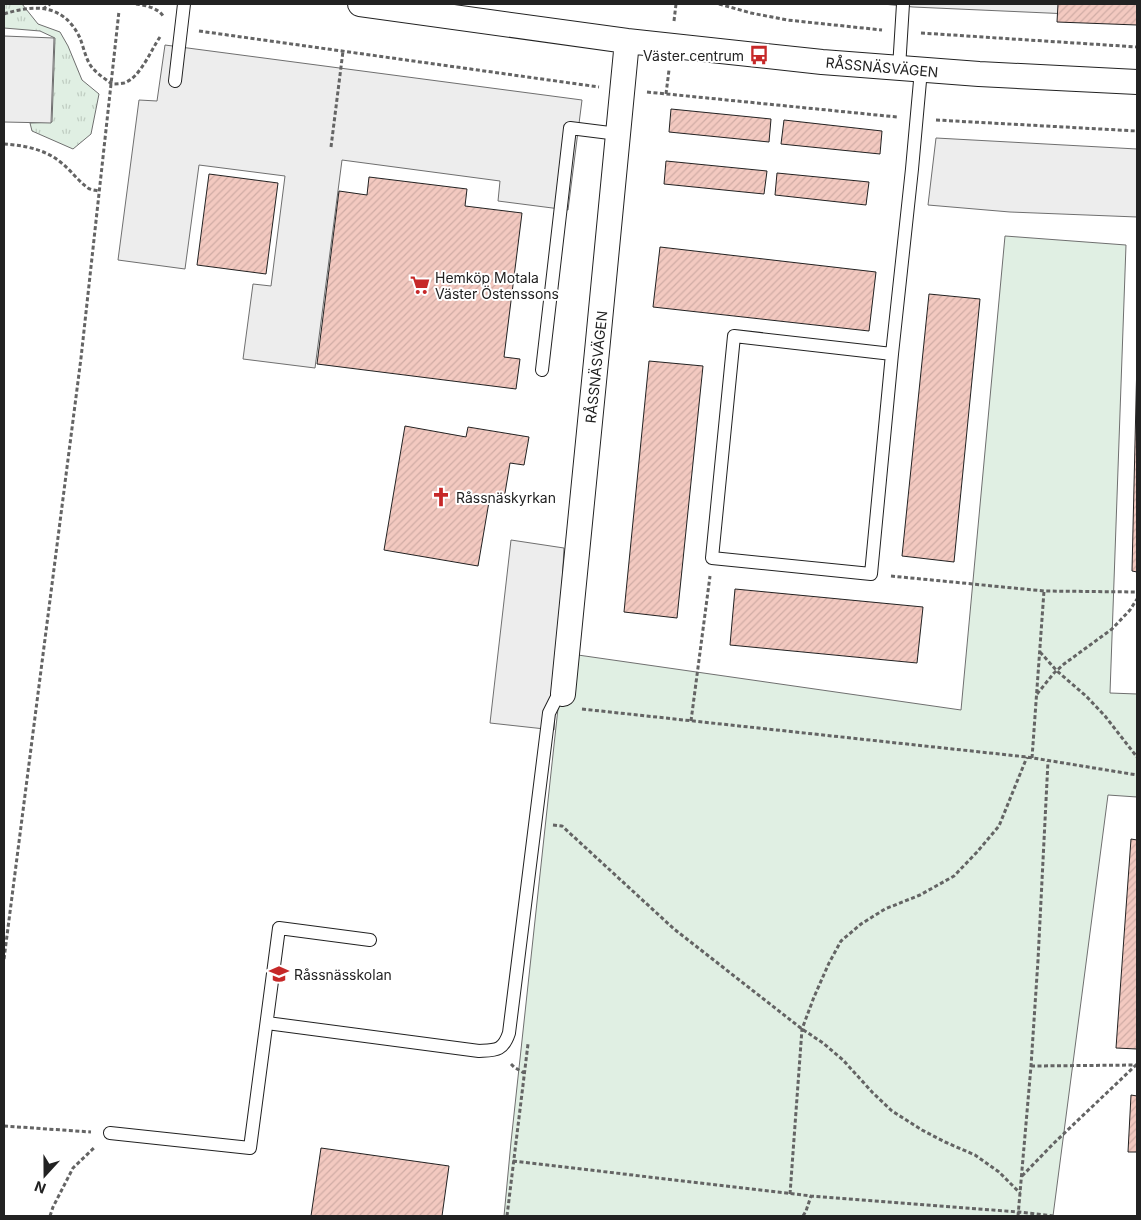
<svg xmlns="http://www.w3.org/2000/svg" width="1141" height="1220" font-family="Inter,sans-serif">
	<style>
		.grass { fill: url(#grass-tufts); stroke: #6f6f6f }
		.green { fill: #e0efe3; stroke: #6f6f6f }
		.parking { fill: #ededed; stroke: #6f6f6f }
		.building { fill: url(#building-hatch); stroke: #222 }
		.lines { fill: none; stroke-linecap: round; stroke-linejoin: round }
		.service-casing { stroke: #222; stroke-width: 14 }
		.minor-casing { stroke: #222; stroke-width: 26 }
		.path { stroke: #646464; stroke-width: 3; stroke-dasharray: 4 2.5; stroke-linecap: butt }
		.service { stroke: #fff; stroke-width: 12 }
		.minor { stroke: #fff; stroke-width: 24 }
		.labels { text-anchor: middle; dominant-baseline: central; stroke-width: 4; stroke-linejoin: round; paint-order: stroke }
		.poi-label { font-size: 14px; fill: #222; stroke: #fff; text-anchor: start }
		.street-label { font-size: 14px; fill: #222; stroke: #fff }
	</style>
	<defs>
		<pattern id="grass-tufts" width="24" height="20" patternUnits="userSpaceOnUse" patternTransform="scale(1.25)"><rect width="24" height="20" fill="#e0efe3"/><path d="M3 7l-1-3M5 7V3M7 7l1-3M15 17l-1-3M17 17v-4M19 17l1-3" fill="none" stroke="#c0cdc2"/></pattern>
		<pattern id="building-hatch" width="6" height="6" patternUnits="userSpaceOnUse" patternTransform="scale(1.25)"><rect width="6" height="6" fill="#f3c9c0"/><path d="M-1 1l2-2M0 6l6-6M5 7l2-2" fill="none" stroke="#d0aca5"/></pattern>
	</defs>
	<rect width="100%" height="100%" fill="#fff"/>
	<path class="grass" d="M4,4H22L38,24L60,32L68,46L82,80L99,94L91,134L73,149L32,131L30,123L52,122L55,38L40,31L4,28Z"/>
	<path class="green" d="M1005,236L1126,245L1110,693L1137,694V797L1108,795L1053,1216H504L511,1142L564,653L961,710Z"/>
	<path class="parking" d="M883,4H1137V17L913,7Z
		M4,36L54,38L51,123L4,122Z
		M165,45L582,100L568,210L498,201L500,181L342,160L315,368L243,359L253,284L271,286L285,176L199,165L185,269L118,260L139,100L157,101Z
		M936,138L1137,149V217L1010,212L928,205Z
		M511,540L564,548L554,730L490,723Z"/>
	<path class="building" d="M1058,4H1137V25L1057,22Z
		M671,109L771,119L769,142L669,132Z
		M784,120L882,131L880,154L781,144Z
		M666,161L767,171L764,194L664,184Z
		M777,173L869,182L866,205L775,195Z
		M209,174L278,183L266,274L197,265Z
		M369,177L467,189L465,206L522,213L504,357L520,359L516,389L317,364L339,191L367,195Z
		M660,247L876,272L869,331L653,307Z
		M929,294L980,299L954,562L902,556Z
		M1137,358V572L1132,571Z
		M649,361L703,366L677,618L624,612Z
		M405,426L466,437L468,427L529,437L524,465L510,463L504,499L490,496L478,566L384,550Z
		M735,589L923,607L917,663L730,645Z
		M1131,839L1137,840V1049L1116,1048Z
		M1131,1095L1137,1096V1152H1128Z
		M321,1148L449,1166L442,1216H311Z"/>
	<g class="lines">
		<defs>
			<path id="service" d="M899,68L903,4
				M175,81L184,4
				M734,336L892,354L871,574L712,558Z
				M892,354L912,169L921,70
				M542,370L570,128L618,134
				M267,1023L479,1051C496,1050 503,1051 509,1033L549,713L556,699L563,694
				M110,1133L250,1148L279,928L370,940"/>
			<path id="minor" d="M360,4L627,41L822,62L979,74L1137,82
				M563,694C584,476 607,259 627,41"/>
		</defs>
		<use href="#service" class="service-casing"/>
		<use href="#minor" class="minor-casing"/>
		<path class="path" d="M136,4C145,5 158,8 163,16
			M719,4L751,13L787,20L882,30
			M43,9L50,4
			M4,14C35,4 64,4 80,38C83,46 85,55 89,63C94,72 104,78 112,84C116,84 120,84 124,83C140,78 151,50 160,37
			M674,21L676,4
			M199,31L599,87
			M921,33L1137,47
			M647,92L897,117
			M666,94L669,70
			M936,120L1137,131
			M4,144C22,145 44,149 59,161C70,169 77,180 88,188C91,190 95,190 99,191
			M331,147L343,51
			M891,576L1044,591L1137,592
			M1040,652L1057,671L1086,696L1105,716L1137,757
			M1037,694L1054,673L1064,664L1112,629L1130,610L1137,599
			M582,709L1027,757L1137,775
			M691,721L710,576
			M1032,758L1044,591
			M553,825L562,826L674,929L802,1029L823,1043L843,1060L873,1093L892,1111L922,1130L945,1142L975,1155L999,1172L1020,1193
			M4,959L81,358L119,11
			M511,1064L514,1067L524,1073
			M1031,1066L1137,1065
			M4,1126L91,1132
			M513,1161L811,1196L1019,1212L1053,1216
			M1022,1176L1054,1143L1136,1065
			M790,1194L802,1029L814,997L829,963L841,941L861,924L885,909L920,895L954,876L977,852L999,826L1027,757
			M50,1216L53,1207L73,1168L95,1147
			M507,1216L528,1044
			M803,1216L806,1211L811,1196
			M1018,1216L1031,1066L1038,960L1048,761"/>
		<use href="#service" class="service"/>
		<use href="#minor" class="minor"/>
	</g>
	<defs>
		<symbol id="bus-bare" viewBox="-9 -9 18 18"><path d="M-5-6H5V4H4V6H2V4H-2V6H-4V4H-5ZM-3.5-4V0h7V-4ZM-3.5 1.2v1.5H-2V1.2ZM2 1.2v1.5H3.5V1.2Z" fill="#c62828" stroke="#fff" stroke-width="2.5" paint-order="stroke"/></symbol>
		<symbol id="supermarket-bare" viewBox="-9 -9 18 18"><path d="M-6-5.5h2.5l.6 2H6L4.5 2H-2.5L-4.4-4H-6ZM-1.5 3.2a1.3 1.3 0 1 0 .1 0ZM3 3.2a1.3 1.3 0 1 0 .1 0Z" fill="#c62828" stroke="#fff" stroke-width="2.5" paint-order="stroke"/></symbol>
		<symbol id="church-bare" viewBox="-9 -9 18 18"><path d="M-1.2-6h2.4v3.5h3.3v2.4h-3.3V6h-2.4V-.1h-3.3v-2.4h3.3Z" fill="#c62828" stroke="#fff" stroke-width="2.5" paint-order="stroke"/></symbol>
		<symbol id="school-bare" viewBox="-9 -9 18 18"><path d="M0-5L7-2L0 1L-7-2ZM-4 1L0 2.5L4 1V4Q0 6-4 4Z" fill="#c62828" stroke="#fff" stroke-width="2.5" paint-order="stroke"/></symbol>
	</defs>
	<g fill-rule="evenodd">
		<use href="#bus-bare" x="745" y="41" width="28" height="28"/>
		<use href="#supermarket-bare" x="406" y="271" width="28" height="28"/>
		<use href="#church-bare" x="427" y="483" width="28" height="28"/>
		<use href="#school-bare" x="265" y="960" width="28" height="28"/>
	</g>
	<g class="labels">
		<g class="poi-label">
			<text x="744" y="55" text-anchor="end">Väster centrum</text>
			<text x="435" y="277">Hemköp Motala<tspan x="435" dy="16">Väster Östenssons</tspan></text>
			<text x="456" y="497">Råssnäskyrkan</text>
			<text x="294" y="974">Råssnässkolan</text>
		</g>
		<g class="street-label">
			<text transform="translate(882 67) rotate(5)">RÅSSNÄSVÄGEN</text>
			<text transform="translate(596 367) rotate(-84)">RÅSSNÄSVÄGEN</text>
		</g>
	</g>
	<rect width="1141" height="1220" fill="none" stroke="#222222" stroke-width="10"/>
	<g transform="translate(45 1175) rotate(201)" stroke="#ffffff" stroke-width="4" paint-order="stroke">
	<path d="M0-4L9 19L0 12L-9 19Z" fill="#222222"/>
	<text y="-8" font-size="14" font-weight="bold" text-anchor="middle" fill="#222222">N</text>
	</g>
</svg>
